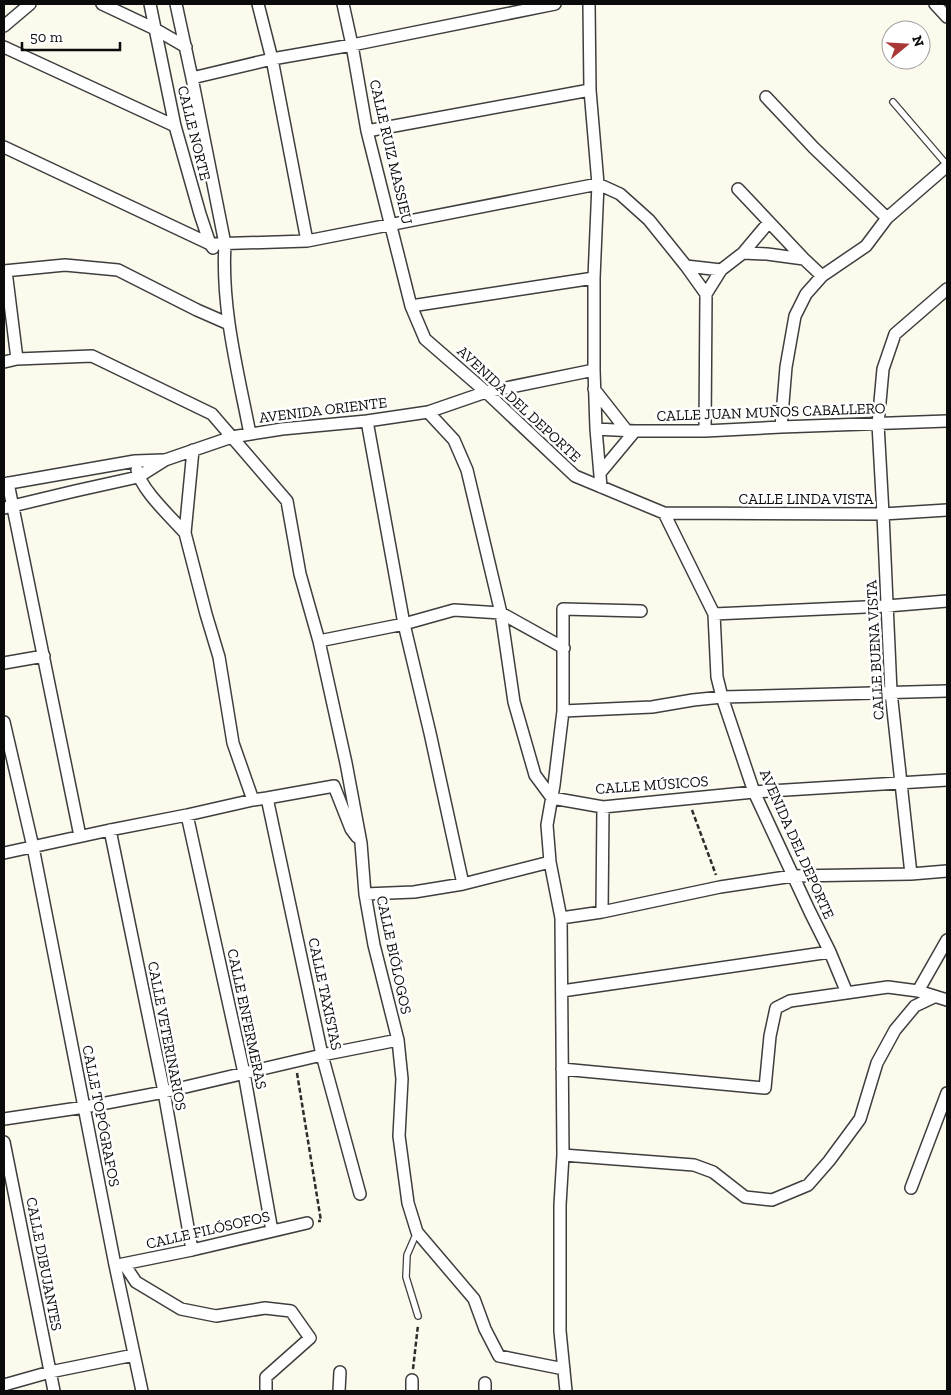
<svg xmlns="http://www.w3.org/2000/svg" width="951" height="1395" font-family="'Zilla Slab',serif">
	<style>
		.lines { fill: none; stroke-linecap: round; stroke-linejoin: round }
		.service-casing { stroke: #3e3e3e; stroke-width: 8 }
		.minor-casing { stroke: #3e3e3e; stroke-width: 14 }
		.path { stroke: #2d2d2d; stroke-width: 2.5; stroke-dasharray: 5 2.5; stroke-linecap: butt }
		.service { stroke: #fff; stroke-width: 5.5 }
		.minor { stroke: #fff; stroke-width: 11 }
		.labels { text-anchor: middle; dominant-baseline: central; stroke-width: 5; stroke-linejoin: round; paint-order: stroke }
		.street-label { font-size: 15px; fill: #0b0b0b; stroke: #fff }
	</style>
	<rect width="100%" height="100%" fill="#fcfaec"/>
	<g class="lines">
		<defs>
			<path id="service" d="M893,102L947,165
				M417,1232L407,1255L406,1277L418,1316"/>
			<path id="minor" d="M102,4L155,29L186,47
				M150,4L175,126L200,214L210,244L213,248
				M176,4L192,78L225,244C221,308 238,372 250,434
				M258,4L272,59L307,241
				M343,4L352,45L367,131L411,306L425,339L486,392L575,476L664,513L714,614L717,677L722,697L754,792L810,912L830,952L847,993
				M589,4L590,90L598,184L594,278V370L596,429L601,487
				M935,4L947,17
				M4,26L30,4
				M4,47L175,126
				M192,78L272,59L352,45L555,4
				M766,97L814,148L887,218
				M367,131L590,90
				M4,147L210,244L307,241L598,184L620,194L649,220L686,266L706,294
				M738,189L804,259
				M743,253L767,254L804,259L822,276
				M686,266L721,270
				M4,271L65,265L118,270L197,310L229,324
				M6,271L17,359
				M411,306L594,278
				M4,362L17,359L92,356L212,414L287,501L300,574L319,641L346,763L361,843L365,894L374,945L398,1040L402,1079L399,1136L408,1203L417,1232L474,1299L485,1329L499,1356L564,1369
				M594,389L627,431
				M428,412L454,440L467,470L501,613L514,702L535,775L552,798L603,807L754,792L947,780
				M367,421L404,624L430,733L463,884
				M781,427L786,367L795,316L806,294L822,276L866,246L887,218L947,166
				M596,429L635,431H705L781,427L947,421
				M705,431L706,294L721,270L743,253L769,222
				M193,450L185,533L206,614L219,657L233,743L253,800
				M137,470C141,490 171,517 185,533
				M600,473L635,431
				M8,483L80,836
				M4,484L135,461L163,460
				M4,508L75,491L138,477L165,460L232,437L282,429L367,421L428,412L486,392L594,370
				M664,513L883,514L947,510
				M714,614L887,606L947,601
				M319,641L404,624L454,610L501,613L564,648
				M4,663L44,656
				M563,711L652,707L693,700L722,697L947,691
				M4,722L33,847L115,1265L142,1391
				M267,798L322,1055L360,1194
				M187,815L244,1073L272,1231
				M110,830L164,1092L192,1250
				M4,853L110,830L187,815L253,800L267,798L334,786L351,829L357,837
				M911,874L891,692L883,514L878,424L883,369L895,334L947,289
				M365,894L414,892L463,884L550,862
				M602,912L603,807
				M561,918L602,912L720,887L793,876L911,874L947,871
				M562,991L830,952
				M918,991L947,940
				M562,1069L765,1088L770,1036L776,1008L790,1001L888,987L918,991L947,1000
				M4,1119L85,1107L164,1092L322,1055L398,1040
				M4,1142L54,1391
				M563,1155L694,1165L713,1172L745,1197L772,1200L808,1185L829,1161L860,1119L877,1063L895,1030L915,1006L934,997
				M911,1188L947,1093
				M124,1264L136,1282L181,1309L216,1316L265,1308L291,1311L310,1338L266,1377V1391
				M118,1265L192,1250L307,1223
				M412,1380V1391
				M4,1385L50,1372L134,1355
				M339,1391L340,1372
				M485,1391V1383
				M566,1391L560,1331V1205L563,1155L561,918L550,862L547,825L554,785L563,711V609L641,611"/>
		</defs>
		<use href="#service" class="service-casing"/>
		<use href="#minor" class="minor-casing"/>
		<path class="path" d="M692,810L716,875
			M297,1073L321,1221H318
			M413,1369L418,1325"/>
		<use href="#service" class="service"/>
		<use href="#minor" class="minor"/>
	</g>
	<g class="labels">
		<g class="street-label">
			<text transform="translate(194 133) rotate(76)">CALLE NORTE</text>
			<text transform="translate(391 152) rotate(77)">CALLE RUIZ MASSIEU</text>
			<text transform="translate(519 404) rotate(43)">AVENIDA DEL DEPORTE</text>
			<text transform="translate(323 410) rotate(-7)">AVENIDA ORIENTE</text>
			<text transform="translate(771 412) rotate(-2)">CALLE JUAN MUÑOS CABALLERO</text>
			<text x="806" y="499">CALLE LINDA VISTA</text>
			<text transform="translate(875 650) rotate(-93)">CALLE BUENA VISTA</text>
			<text transform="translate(652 785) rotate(-4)">CALLE MÚSICOS</text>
			<text transform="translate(797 844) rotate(66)">AVENIDA DEL DEPORTE</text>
			<text transform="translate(394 955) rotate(78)">CALLE BIÓLOGOS</text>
			<text transform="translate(325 994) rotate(78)">CALLE TAXISTAS</text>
			<text transform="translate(247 1019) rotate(78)">CALLE ENFERMERAS</text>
			<text transform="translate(167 1036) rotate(79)">CALLE VETERINARIOS</text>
			<text transform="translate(101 1116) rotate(79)">CALLE TOPÓGRAFOS</text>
			<text transform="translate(208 1230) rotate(-13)">CALLE FILÓSOFOS</text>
			<text transform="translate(44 1264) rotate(79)">CALLE DIBUJANTES</text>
		</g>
	</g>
	<rect width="951" height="1395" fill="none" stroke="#0b0b0b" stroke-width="10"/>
	<g transform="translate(906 45) rotate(72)"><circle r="24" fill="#ffffff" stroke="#9d9d9d"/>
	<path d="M0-4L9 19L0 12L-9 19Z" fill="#a93736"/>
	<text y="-8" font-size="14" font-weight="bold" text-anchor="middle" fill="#0b0b0b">N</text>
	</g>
	<path d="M22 42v8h98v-8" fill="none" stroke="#0b0b0b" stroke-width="2.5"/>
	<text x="30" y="42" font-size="15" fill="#0b0b0b" stroke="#ffffff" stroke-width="4" paint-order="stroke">50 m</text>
</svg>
